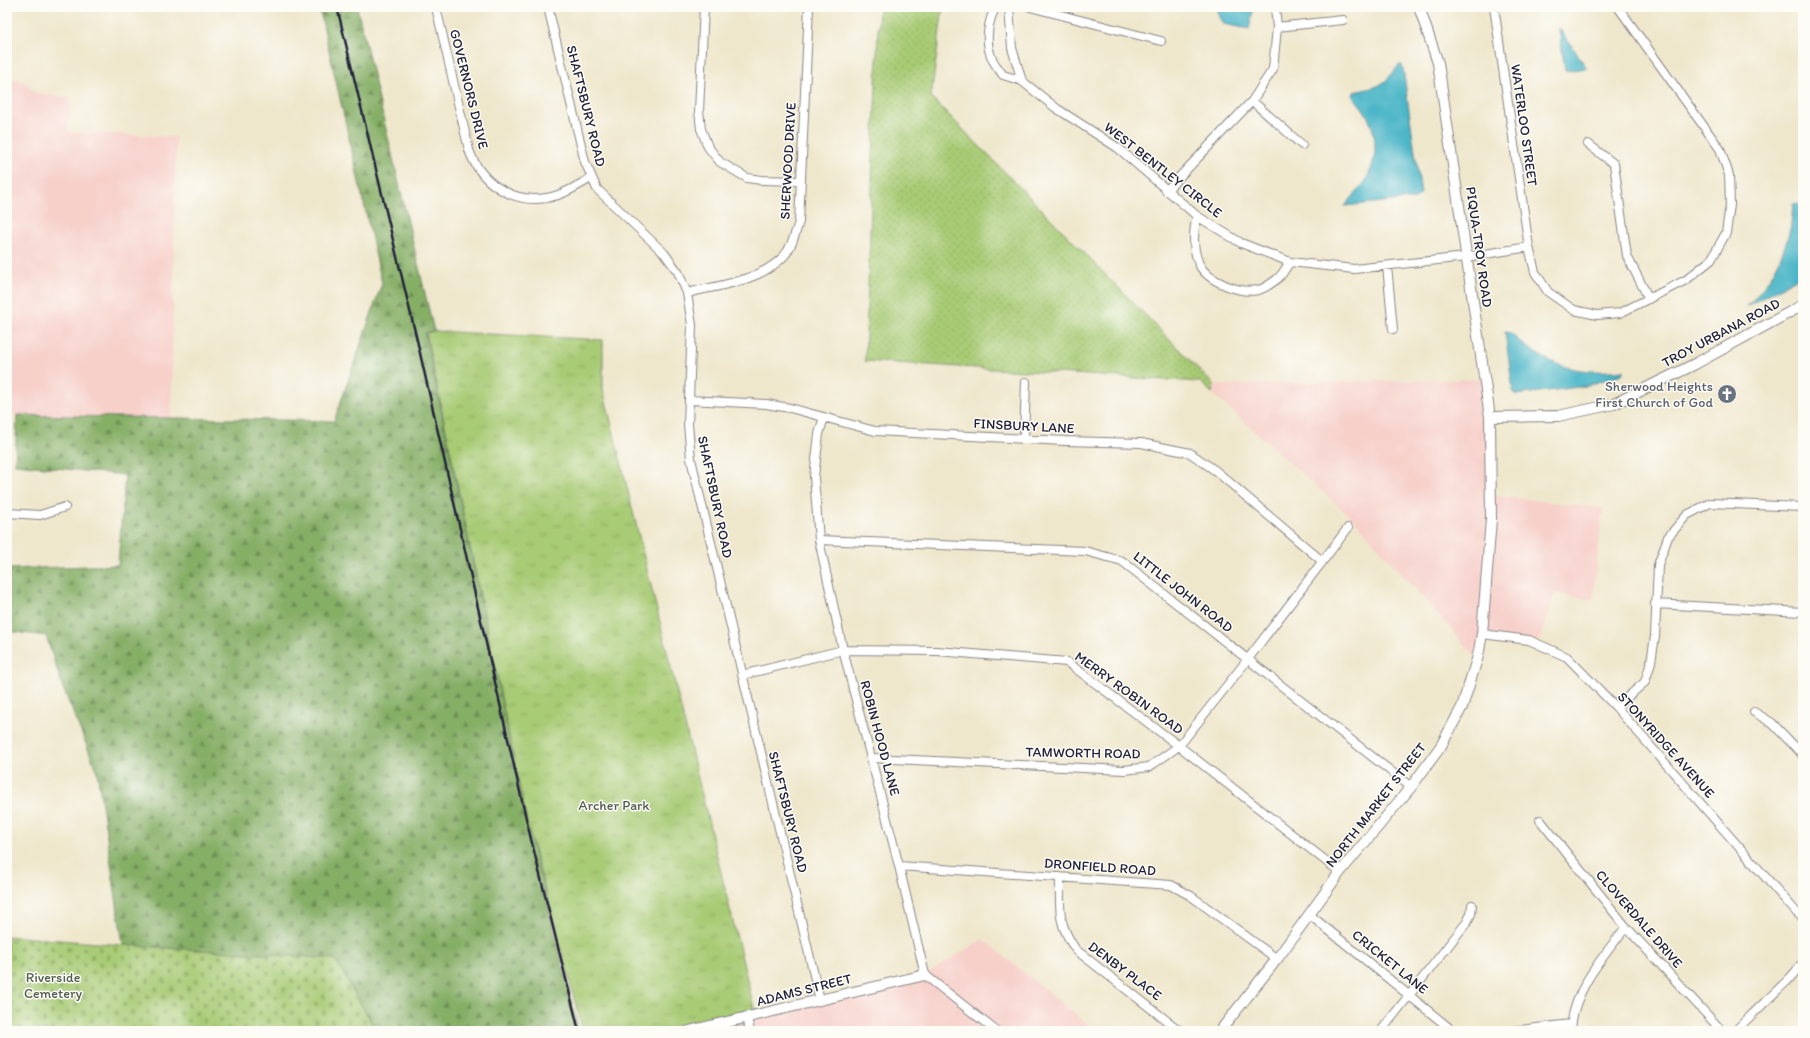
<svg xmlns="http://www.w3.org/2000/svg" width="1810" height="1038" font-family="Itim,sans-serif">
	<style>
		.built { fill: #f7d0ca }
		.industrial { fill: url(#industrial-furrows) }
		.grass { fill: url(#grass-dots); stroke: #657658 }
		.forest { fill: url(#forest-firs); stroke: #546850 }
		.cemetery { fill: url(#cemetery-stones); stroke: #657658 }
		.park { fill: url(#park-tufts); stroke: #657658 }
		.water { fill: #4bb6c7; stroke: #366c81 }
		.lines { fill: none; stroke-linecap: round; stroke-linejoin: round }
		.minor-casing { stroke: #888484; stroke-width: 10 }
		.tertiary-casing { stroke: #888484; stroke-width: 12 }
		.minor { stroke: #fff; stroke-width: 8 }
		.tertiary { stroke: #fff; stroke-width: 10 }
		.rail { stroke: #22223b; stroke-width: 2.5 }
		.labels { text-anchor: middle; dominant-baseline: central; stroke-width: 3; stroke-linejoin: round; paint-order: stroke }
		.street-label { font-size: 14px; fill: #22223b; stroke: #fdfcf7 }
		.worship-label { font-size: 14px; fill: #5b616d; stroke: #fdfcf7; text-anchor: end }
		.park-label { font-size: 14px; fill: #515d4f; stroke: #fdfcf7 }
	</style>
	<defs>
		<pattern id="industrial-furrows" width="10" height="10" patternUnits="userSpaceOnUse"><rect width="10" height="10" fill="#d2bec2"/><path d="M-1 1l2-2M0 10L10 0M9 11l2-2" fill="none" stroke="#b4a3a8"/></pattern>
		<pattern id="grass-dots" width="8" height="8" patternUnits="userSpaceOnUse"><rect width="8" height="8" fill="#a8cb74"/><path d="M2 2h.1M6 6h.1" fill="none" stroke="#90ae65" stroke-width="1.8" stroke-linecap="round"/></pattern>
		<pattern id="forest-firs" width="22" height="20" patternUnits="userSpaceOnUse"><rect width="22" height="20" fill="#86af66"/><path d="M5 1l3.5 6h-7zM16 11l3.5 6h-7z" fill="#6d8e55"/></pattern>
		<pattern id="cemetery-stones" width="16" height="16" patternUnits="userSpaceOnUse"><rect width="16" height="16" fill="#a8cb74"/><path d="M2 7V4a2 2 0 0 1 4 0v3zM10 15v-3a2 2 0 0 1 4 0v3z" fill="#90ae65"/></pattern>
		<pattern id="park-tufts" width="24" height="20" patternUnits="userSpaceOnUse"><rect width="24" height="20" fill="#a8cb74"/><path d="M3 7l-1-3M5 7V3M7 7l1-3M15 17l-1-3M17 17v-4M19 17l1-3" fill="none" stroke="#90ae65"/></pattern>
	</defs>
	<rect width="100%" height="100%" fill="#fdfcf7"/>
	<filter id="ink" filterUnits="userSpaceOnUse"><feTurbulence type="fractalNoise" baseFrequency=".025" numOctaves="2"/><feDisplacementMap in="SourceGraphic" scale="8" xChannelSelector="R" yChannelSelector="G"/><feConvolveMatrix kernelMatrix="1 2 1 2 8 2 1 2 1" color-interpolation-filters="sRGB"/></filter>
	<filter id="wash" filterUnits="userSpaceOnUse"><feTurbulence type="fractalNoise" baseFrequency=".012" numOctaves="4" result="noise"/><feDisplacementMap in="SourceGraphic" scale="16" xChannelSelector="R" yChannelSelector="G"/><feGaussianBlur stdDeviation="0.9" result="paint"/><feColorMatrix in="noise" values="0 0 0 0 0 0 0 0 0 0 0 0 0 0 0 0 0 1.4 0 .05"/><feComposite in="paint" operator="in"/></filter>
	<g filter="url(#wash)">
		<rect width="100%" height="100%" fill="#efe7cc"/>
		<path class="built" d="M7,79L24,81L36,93L71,98L67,132L176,137L171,418L7,415Z
			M1485,379L1490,495L1603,508L1593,600L1555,593L1538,644L1482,634L1477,659L1356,522L1212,393L1214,385Z
			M983,939L1096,1031H750L747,1018L925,975Z
			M1166,1019L1180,1031H1156Z"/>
		<path class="industrial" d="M747,1018L750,1031H689Z"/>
		<path class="grass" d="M879,7H943L931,97L1214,385L1212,393L1200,382L865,361Z"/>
		<path class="forest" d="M319,7H357L434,331L425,333L528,827L579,1031H376L335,959L123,945L97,771L63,688L46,636L7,631V569L118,565L125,475L15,464L17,415L334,421L382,283Z"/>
		<path class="cemetery" d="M7,936L123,945L335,959L376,1031H7Z"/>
		<path class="park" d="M434,331L603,340V389L756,1016L689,1031H583L528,827L426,333Z"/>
		<path class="water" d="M1216,7H1254L1249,29L1223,24Z
			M1559,28L1587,68L1565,71Z
			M1399,65H1402L1403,68L1421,194L1416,199H1411L1345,206C1351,198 1361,189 1366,180C1382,151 1376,120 1353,97L1354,92C1381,86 1382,87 1399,65Z
			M1796,203L1803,208V275L1747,306C1769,285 1783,258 1790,229C1792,220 1792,212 1793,204Z
			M1505,332L1510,333C1546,366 1575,375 1624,370L1622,374L1586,386L1516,395L1513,391Z"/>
	</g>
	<g filter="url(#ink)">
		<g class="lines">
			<defs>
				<path id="minor" d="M436,7L469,150C482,187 520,208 558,195C570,191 580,184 591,178
					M548,7L585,162L597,189L664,253L678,272L687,293L692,325L688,424L691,459L820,1000
					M704,7L699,111L701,129L708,147L720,162L747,178L761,180L800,181
					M996,7C988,20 985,41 991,56C993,63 999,69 1003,75L1022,81
					M1009,7L1012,48L1022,81L1056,108L1118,148L1197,216L1241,243L1290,262L1354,269L1466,257L1529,247L1535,272L1548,292L1574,310L1597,315L1620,313L1686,280L1711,260L1726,233L1730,205L1729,175L1720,149L1618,7
					M1030,7L1161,41
					M1494,7L1529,247
					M1277,27L1343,20
					M1252,101L1302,145
					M1588,144L1614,164L1627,256L1649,299
					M1166,191L1252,101L1273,69L1277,27L1275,7
					M1197,216C1193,232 1192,248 1199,264C1207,281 1240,294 1258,290C1263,289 1272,283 1277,279C1282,276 1286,267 1290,262
					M1387,266L1393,329
					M687,293C720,285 759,282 784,256C792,247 795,234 799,222L809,7
					M689,400L766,404L790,408L875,431L1065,441L1141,443L1190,453L1216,471L1322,561
					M824,417L819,434L814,477L819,540L843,650L899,866L925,975L996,1031
					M1024,439L1026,382
					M7,513L40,515L65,507
					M819,540L1085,551L1122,561L1411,787
					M1655,604L1803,612
					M1482,634L1529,640L1567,657L1616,707L1797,913L1803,918
					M742,675L843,650L937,651L1067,662L1179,746L1340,872
					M1616,707L1645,682L1651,662L1655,636L1658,565L1668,537L1687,515L1710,503L1803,507
					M1754,712L1772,723L1803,755
					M872,758L1124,770L1149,767L1179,746L1248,659L1348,528
					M1540,820L1626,927L1722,1031
					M899,866L1171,885L1191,896L1277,959
					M1060,877C1060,910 1057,923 1076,950L1180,1031
					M1310,915L1453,1031
					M747,1018L750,1031
					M1381,1031L1467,922L1471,914L1472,905
					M1511,1031L1571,1024
					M1571,1031C1572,991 1603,957 1626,927
					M1735,1031L1790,978L1803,963"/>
				<path id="tertiary" d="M1490,417L1558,416L1614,404L1695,364L1803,305
					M689,1031L925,975
					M1220,1031L1277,959L1340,872L1411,787L1441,746L1462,707L1478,656L1482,634L1491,519L1490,417L1438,63L1419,7"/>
			</defs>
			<use href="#minor" class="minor-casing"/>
			<use href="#tertiary" class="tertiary-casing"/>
			<use href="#minor" class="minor"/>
			<use href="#tertiary" class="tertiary"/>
			<path class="rail" d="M337,7L417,340L528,827L579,1031"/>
		</g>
	</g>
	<defs>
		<symbol id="church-disc" viewBox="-11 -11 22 22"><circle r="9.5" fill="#6b7280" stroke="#fdfcf7"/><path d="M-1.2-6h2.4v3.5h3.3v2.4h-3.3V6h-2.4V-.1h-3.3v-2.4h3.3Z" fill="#fff"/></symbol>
	</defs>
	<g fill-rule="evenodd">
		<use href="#church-disc" x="1716" y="383" width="22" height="22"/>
	</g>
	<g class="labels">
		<g class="street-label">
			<text transform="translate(469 89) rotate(76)">GOVERNORS DRIVE</text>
			<text transform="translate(586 106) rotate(76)">SHAFTSBURY ROAD</text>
			<text transform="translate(1524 125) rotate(82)">WATERLOO STREET</text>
			<text transform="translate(788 161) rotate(-87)">SHERWOOD DRIVE</text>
			<text transform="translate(1163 170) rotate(38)">WEST BENTLEY CIRCLE</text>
			<text transform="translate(1479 247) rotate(82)">PIQUA-TROY ROAD</text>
			<text transform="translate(1721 333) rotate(-28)">TROY URBANA ROAD</text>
			<text transform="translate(1024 426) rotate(3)">FINSBURY LANE</text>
			<text transform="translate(715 497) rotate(78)">SHAFTSBURY ROAD</text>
			<text transform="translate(1183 592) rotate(38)">LITTLE JOHN ROAD</text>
			<text transform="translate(1129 693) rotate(36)">MERRY ROBIN ROAD</text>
			<text transform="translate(880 738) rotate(75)">ROBIN HOOD LANE</text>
			<text transform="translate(1666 745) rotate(48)">STONYRIDGE AVENUE</text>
			<text transform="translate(1083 753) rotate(1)">TAMWORTH ROAD</text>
			<text transform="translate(1376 805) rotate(-52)">NORTH MARKET STREET</text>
			<text transform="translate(788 812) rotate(76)">SHAFTSBURY ROAD</text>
			<text transform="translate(1100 867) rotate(4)">DRONFIELD ROAD</text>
			<text transform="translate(1639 919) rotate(49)">CLOVERDALE DRIVE</text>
			<text transform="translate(1390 962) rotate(39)">CRICKET LANE</text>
			<text transform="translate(1125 971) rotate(37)">DENBY PLACE</text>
			<text transform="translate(804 990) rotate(-14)">ADAMS STREET</text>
		</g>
		<g class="worship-label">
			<text x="1713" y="386">Sherwood Heights<tspan x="1713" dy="16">First Church of God</tspan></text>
		</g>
		<g class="park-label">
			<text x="614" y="805">Archer Park</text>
			<text x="53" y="977">Riverside<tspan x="53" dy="16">Cemetery</tspan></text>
		</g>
	</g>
	<rect width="1810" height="1038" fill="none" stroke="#fdfcf7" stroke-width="24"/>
</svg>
